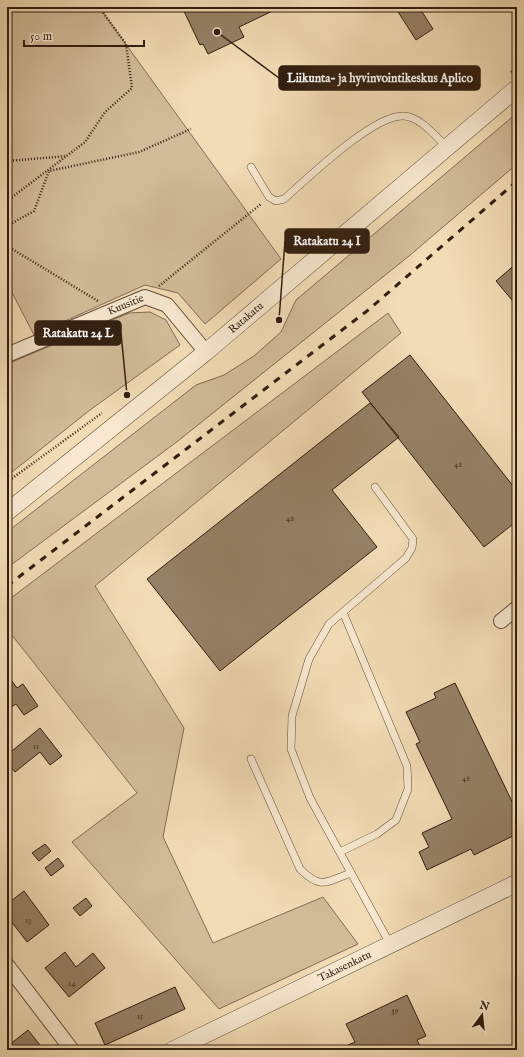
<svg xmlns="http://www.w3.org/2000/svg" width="524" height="1057" font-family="'IM FELL English',serif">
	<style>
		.green { fill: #d1bc99; stroke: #816d54 }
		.building { fill: #958166; stroke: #311e10 }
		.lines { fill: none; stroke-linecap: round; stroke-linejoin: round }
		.service-casing { stroke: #614e39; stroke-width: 8 }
		.minor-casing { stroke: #614e39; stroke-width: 16 }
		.tertiary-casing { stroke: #614e39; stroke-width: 18 }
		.path { stroke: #311e10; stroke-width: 2.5; stroke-dasharray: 1 2; stroke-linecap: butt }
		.service { stroke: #f7e8cf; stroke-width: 7 }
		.minor { stroke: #f7e8cf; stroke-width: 14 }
		.tertiary { stroke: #f7e8cf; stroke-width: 17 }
		.rail { stroke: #311e10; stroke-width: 3; stroke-dasharray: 7 7; stroke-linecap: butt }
		.labels { text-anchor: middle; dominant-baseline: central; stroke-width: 4; stroke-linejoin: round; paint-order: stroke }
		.number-label { font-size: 9px; fill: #4a3726 }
		.street-label { font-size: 11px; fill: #311e10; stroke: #f7e8cf }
		.leader { fill: none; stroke: #311e10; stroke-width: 1.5 }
		.callout-dot { fill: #311e10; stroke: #f7e8cf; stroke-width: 1.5 }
		.callout { fill: #311e10; stroke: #311e10; stroke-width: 1.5 }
		.callout-label { font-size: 12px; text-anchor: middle; font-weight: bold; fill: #fff }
	</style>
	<rect width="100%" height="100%" fill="#f2dcb5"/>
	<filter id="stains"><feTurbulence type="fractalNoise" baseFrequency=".005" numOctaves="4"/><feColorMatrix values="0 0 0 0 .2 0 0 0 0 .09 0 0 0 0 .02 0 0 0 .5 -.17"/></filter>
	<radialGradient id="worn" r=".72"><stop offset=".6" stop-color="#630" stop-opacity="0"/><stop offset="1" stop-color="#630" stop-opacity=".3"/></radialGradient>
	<path class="green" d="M7,7H99L281,259L205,324L178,293L145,285L34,335L7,283Z
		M517,113V164L409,256L178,441L7,568V532L196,385L224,375L254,356L281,332L296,300Z
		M150,312L166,320L180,345L90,410L7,476V364L129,313Z
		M388,313L401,333L95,586L184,728L163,837L213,943L323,897L358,944L219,1009L72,842L137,793L11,634L7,637V601Z"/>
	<path class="building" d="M182,7H281L239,27L244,37L208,54L203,44L200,45Z
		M395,7H419L433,29L416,40Z
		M517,263V306L496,281Z
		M7,311L12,324L7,327Z
		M410,355L517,491V521L484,547L362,392Z
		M370,403L399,437L332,490L377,547L220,671L147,579Z
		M12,681L17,688L23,684L38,706L24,715L16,704L8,709L7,707V684Z
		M455,683L517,812V834L474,855L471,849L427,870L419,852L429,847L422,833L452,819L416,744L420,742L406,712L436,698L434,693Z
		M40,728L62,756L50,765L40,752L15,772L7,762V755Z
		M45,844L51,851L39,861L32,853Z
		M58,858L64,866L51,876L45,868Z
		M24,891L49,925L27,942L7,916V904Z
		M86,898L92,906L80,916L73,908Z
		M65,952L76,967L93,953L105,968L69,997L45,968Z
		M175,987L185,1009L105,1045L95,1023Z
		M407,995L426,1036L417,1040L422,1050H407L405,1046L397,1050H337L355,1042L346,1024Z
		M28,1030L44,1050H7V1043L9,1045Z"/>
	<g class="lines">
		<defs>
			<path id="service" d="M251,167L269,197L276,201L284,199C308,178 373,115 403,116C420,116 436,137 447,147
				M375,487L413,539L412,548L406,558L329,624L309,659L292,716L291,749L310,798L390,944
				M251,759L300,869C321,890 326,882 351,873
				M340,852L377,834L396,820L408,789L407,766L343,612"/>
			<g id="minor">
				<path id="s1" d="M7,355L145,297L167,305L206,352"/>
				<path d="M501,621L517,608"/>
				<path d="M7,965L72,1050"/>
			</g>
			<g id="tertiary">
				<path id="s2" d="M7,512L206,352L517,88"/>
				<path id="s3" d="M173,1050L517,883"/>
			</g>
		</defs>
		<use href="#service" class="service-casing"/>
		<use href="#minor" class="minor-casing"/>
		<use href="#tertiary" class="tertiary-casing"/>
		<path class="path" d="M511,72L517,67
			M7,161L67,156
			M7,201L85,142L105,112L132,88L126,44L99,7
			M7,226L34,211L49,171L139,152L191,129
			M7,246L98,301
			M159,286L261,204
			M7,482L102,413
			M150,1050L157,1047"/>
		<use href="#service" class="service"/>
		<use href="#minor" class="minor"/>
		<use href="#tertiary" class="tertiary"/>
		<path class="rail" d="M7,586L367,311L517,181"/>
	</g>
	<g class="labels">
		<g class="number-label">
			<text x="458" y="464">48</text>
			<text x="290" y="518">48</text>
			<text x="36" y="746">11</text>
			<text x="466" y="778">48</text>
			<text x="28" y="920">13</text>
			<text x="72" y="983">14</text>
			<text x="395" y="1010">39</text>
			<text x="140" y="1016">15</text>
		</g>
		<g class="street-label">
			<text stroke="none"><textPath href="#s1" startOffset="129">Kuusitie</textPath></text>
			<text stroke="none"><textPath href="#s2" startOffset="308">Ratakatu</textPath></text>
			<text stroke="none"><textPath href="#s3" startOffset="191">Takasenkatu</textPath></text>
		</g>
	</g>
	<path class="leader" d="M217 32L279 78M279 320L285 241M127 395L121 333"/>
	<g class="callout-dot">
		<circle cx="217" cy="32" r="4"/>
		<circle cx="279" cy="320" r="4"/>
		<circle cx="127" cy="395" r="4"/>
	</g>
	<g class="callout">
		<rect x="279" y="66" width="201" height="24" rx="4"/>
		<rect x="285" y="229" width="84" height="24" rx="4"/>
		<rect x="35" y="321" width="86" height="24" rx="4"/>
	</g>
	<g class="callout-label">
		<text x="380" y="82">Liikunta- ja hyvinvointikeskus Aplico</text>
		<text x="327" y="245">Ratakatu 24 I</text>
		<text x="78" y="337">Ratakatu 24 L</text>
	</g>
	<rect width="524" height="1057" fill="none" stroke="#f2dcb5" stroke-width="24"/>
	<rect x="8" y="8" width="508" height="1041" fill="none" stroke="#311e10" stroke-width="2"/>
	<rect x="12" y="12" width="500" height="1033" fill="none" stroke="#311e10"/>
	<g transform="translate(482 1015) rotate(15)" stroke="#f7e8cf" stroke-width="3" paint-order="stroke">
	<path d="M0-3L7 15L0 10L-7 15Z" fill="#311e10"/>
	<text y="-6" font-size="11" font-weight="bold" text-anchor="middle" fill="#311e10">N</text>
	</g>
	<path d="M24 40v6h120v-6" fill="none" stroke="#311e10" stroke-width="2"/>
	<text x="30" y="40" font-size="12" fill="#311e10" stroke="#f7e8cf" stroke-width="3" paint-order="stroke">50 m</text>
	<rect width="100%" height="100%" filter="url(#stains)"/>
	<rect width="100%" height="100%" fill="url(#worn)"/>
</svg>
